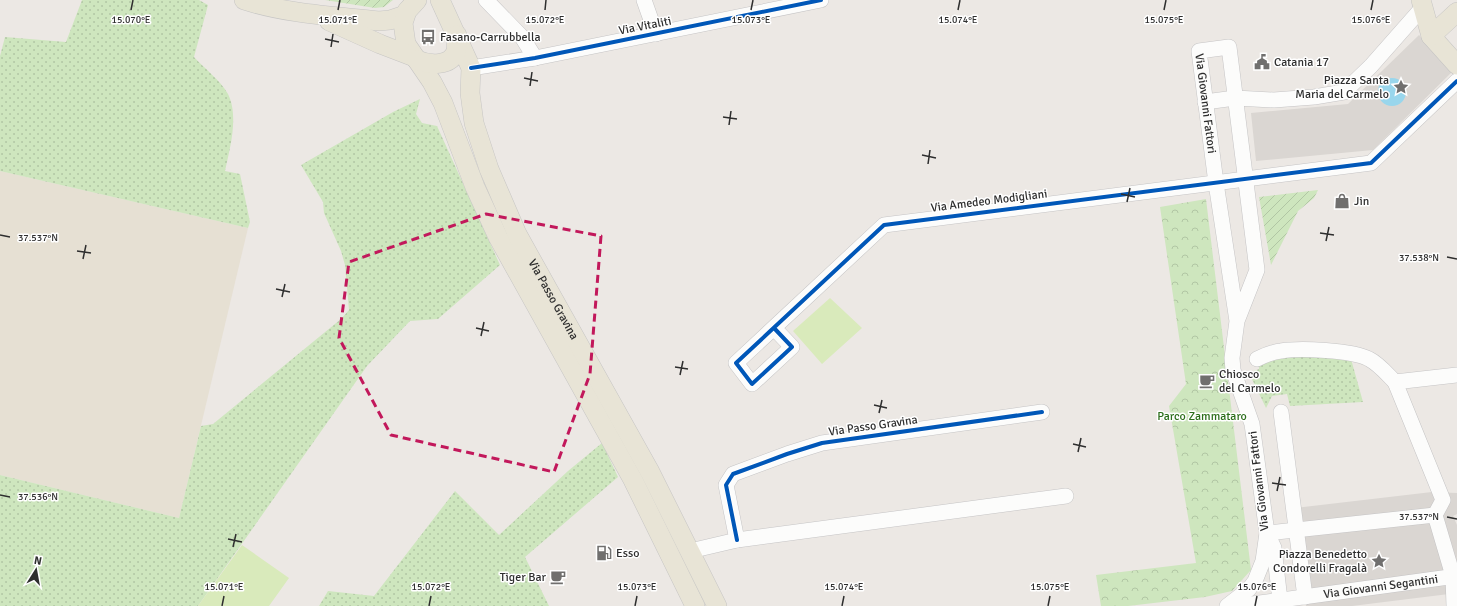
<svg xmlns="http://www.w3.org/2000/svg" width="1457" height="606" font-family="Signika,sans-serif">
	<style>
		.education { fill: #e6e0d3 }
		.grass { fill: url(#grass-dots) }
		.forest { fill: url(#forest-crowns) }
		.garden { fill: url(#garden-furrows) }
		.pitch { fill: #d9eabb }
		.plaza { fill: #dad6d2 }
		.water { fill: #99d6ec }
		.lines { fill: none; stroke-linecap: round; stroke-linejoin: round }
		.minor-casing { stroke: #c5c4c5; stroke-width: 16 }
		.major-casing { stroke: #c6c5c4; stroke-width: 20 }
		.minor { stroke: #fcfcfb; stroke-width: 15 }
		.major { stroke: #e8e4d6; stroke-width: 19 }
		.cycleway-casing { stroke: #fff; stroke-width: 6 }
		.cycleway { stroke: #0057b8; stroke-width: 4 }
		.marked { fill: none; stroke: #c2185b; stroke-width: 3; stroke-dasharray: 8 5; stroke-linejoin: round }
		.ticks { fill: none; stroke: #2e2e2e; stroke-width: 1.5 }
		.labels { text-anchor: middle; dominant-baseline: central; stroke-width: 3; stroke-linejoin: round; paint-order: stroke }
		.street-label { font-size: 12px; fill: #2e2e2e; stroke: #fff }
		.poi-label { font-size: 12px; fill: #2e2e2e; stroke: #fff; text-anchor: start }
		.park-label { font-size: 12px; fill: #2c6e1b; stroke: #fff }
		.ticks-label { font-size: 10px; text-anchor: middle; fill: #2e2e2e; stroke: #fff; stroke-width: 3; stroke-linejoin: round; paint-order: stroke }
	</style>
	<defs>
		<pattern id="grass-dots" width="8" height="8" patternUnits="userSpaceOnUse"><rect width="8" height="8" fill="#cee6be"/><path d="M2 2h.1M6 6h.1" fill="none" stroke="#b1c6a4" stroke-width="1.8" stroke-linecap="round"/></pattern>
		<pattern id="forest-crowns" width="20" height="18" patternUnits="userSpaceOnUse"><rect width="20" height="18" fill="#cee6be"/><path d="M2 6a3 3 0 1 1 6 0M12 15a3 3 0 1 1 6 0" fill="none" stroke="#b1c6a4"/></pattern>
		<pattern id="garden-furrows" width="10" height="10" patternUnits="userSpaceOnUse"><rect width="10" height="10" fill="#cee6be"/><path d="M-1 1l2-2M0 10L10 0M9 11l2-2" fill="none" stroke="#b1c6a4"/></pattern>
	</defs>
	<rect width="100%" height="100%" fill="#ece8e4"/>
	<path class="education" d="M0,171L248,228L179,518L0,475Z"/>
	<path class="grass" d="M82,0H199L208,5L194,57C204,68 220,80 228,94C239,116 230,148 225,171L240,174L250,222L248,228L0,171V56L5,37L66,42Z
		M420,99L416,114L422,123L437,126L500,265L438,319L410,321L367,366L198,606H0V475L179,518L201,426L213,424L341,319L349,310L345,265L341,251L324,213L323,202L301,165L393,112Z
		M1302,354L1351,359L1363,402L1290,406L1287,394L1272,396L1266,408L1249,373L1259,369V363Z
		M602,443L618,477L525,557L549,606H319L328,591L374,596L455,491L499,535L568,471Z"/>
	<path class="forest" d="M1206,199L1251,570L1232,591L1205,597L1128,606H1101L1096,575L1196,563L1169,406L1186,384L1160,207Z"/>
	<path class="garden" d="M325,0H393L384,7L375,8Z
		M1318,190L1314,198L1298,211L1271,265L1259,197Z"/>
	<path class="pitch" d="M830,298L862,328L822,364L793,331Z
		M242,545L289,578L269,606H198Z"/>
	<path class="plaza" d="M1419,35L1454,70L1373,150L1256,161L1251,113L1348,104Z
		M1432,492L1457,493V514L1453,516L1457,525V593L1352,606H1306L1295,508Z"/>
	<path class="water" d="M1378 92a14 14 0 1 1 28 0a14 14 0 1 1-28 0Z"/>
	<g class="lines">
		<defs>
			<g id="minor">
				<path d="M486,0L522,37L535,58"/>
				<path d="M644,0L656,34"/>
				<path d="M471,68L535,58L821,0"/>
				<path d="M1205,102L1235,98L1274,100L1314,97L1344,92L1371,66L1423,7"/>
				<path d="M774,328L792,347L752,384L736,363L884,225L1371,163L1457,81"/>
				<path d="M1257,359C1265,355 1272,352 1281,351C1300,348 1352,350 1369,359C1379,364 1387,374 1395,382"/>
				<path d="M1281,412L1305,597"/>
				<path d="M1435,515L1443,500L1395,382L1457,375"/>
				<path d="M1267,533L1435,515L1453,576L1454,606"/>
				<path d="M1267,533L1274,548L1280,600"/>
				<path d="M737,540L726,485L733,474L787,454L822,443L1042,412"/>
				<path d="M690,551L737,540L1066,496"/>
				<path id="s1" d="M1227,606L1249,589L1255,581L1263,561L1267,533L1252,424L1233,370L1232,358L1237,321L1257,270L1229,47L1199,51L1216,183L1237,321"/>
				<path id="s2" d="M1237,606L1457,576"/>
			</g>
			<g id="major">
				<path d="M244,0C287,14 334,16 379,21L390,20L405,15"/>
				<path d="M417,0L407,11L403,23L406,44L432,82L443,103L475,187L498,237L633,480L695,606"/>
				<path id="s3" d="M440,0L471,68L470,93L474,123L489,169L517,234L650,472L717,606"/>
				<path d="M1421,0L1431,36L1457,65"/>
				<path d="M329,21L380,44L414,57"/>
				<path d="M1431,36L1457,12"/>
				<path d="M417,60C429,65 451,67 456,51C457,46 456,40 457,35"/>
			</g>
		</defs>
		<use href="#minor" class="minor-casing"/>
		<use href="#major" class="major-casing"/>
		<use href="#minor" class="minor"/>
		<use href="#major" class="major"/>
		<defs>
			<path id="cycleway" d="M471,68L535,58L821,0
				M774,328L792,347L752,384L736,363L884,225L1371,163L1457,81
				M737,540L726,485L733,474L787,454L822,443L1042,412"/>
		</defs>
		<use href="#cycleway" class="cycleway-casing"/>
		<use href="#cycleway" class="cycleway"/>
	</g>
	<path class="marked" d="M486,214L601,236L590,374L554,472L391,435L339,338L349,262Z"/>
	<path class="ticks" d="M131,10L133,0M338,10L340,0M545,10L546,0M751,10L753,0M958,10L960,0M1164,10L1166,0M1371,10L1373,0M325,39L339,42M331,47L333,34M524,78L538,81M530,86L532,72M723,117L737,119M729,125L731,111M922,155L936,158M928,164L930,150M1121,194L1135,197M1127,202L1130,188M1320,233L1334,235M0,235L10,237M1326,241L1329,227M77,251L91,253M1447,257L1457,259M83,259L86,245M276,289L290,292M282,297L285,284M476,328L489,331M481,336L484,322M675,367L688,369M680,375L683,361M874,405L887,408M879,413L882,400M1073,444L1086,447M1078,452L1081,438M1272,483L1286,485M1277,491L1280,477M0,495L10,497M1447,517L1457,519M228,539L242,542M233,547L236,534M222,606L224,596M429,606L431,596M635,606L637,596M842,606L844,596M1048,606L1050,596M1255,606L1257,596"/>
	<defs>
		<symbol id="bus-bare" viewBox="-9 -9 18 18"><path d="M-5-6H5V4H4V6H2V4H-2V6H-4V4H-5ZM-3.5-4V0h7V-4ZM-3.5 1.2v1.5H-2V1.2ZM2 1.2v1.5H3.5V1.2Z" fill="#706f6e" stroke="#fff" stroke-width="2.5" paint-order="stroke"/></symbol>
		<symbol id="civic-bare" viewBox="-9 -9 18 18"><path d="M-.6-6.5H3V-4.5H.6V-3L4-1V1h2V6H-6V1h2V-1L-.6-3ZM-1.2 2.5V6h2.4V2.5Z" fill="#706f6e" stroke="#fff" stroke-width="2.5" paint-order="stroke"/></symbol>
		<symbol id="sight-bare" viewBox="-9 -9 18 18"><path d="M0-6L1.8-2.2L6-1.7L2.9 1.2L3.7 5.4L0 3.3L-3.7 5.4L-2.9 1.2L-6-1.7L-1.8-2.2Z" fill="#706f6e" stroke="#fff" stroke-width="2.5" paint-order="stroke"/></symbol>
		<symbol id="shop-bare" viewBox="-9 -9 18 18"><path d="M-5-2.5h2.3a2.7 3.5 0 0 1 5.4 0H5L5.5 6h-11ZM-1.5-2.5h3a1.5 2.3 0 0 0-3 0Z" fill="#706f6e" stroke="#fff" stroke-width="2.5" paint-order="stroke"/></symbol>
		<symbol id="cafe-bare" viewBox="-9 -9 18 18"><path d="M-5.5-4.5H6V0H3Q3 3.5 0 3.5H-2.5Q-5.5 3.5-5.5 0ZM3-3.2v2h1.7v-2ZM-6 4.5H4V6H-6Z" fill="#706f6e" stroke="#fff" stroke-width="2.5" paint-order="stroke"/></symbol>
		<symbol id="fuel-bare" viewBox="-9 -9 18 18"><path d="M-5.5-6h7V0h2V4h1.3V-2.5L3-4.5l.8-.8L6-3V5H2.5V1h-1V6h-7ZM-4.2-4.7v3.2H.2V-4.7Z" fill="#706f6e" stroke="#fff" stroke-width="2.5" paint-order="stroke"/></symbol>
	</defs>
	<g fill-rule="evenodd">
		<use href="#bus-bare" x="417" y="26" width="22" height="22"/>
		<use href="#civic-bare" x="1251" y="51" width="22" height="22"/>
		<use href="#sight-bare" x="1390" y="76" width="22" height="22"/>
		<use href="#shop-bare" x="1331" y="190" width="22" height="22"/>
		<use href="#cafe-bare" x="1196" y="370" width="22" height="22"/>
		<use href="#fuel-bare" x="593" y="542" width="22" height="22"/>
		<use href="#sight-bare" x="1368" y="550" width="22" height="22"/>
		<use href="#cafe-bare" x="547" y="566" width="22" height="22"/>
	</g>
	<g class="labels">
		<g class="street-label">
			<text transform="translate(645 26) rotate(-11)">Via Vitaliti</text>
			<text stroke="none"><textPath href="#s1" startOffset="667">Via Giovanni Fattori</textPath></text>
			<text transform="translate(989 201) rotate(-7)">Via Amedeo Modigliani</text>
			<text stroke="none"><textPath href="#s3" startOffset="324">Via Passo Gravina</textPath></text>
			<text transform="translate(873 426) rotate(-8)">Via Passo Gravina</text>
			<text transform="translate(1259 481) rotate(-97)">Via Giovanni Fattori</text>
			<text stroke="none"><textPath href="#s2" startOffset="145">Via Giovanni Segantini</textPath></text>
		</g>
		<g class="poi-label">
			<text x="440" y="37">Fasano-Carrubbella</text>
			<text x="1274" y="62">Catania 17</text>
			<text x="1389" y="80" text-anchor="end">Piazza Santa<tspan x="1389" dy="14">Maria del Carmelo</tspan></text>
			<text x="1354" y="201">Jin</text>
			<text x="1219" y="374">Chiosco<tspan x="1219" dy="14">del Carmelo</tspan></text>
			<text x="616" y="553">Esso</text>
			<text x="1367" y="554" text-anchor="end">Piazza Benedetto<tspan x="1367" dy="14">Condorelli Fragalà</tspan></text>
			<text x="546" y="577" text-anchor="end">Tiger Bar</text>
		</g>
		<g class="park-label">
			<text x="1202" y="416">Parco Zammataro</text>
		</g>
	</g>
	<g class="ticks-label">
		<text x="131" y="23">15.070°E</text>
		<text x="338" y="23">15.071°E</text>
		<text x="545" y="23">15.072°E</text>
		<text x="751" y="23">15.073°E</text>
		<text x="958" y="23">15.074°E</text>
		<text x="1164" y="23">15.075°E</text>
		<text x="1371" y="23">15.076°E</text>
		<text x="38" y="241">37.537°N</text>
		<text x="1419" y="261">37.538°N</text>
		<text x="38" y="500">37.536°N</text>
		<text x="1419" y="520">37.537°N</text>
		<text x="224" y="590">15.071°E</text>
		<text x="431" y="590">15.072°E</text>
		<text x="637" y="590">15.073°E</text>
		<text x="844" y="590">15.074°E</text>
		<text x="1050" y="590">15.075°E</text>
		<text x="1257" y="590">15.076°E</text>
	</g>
	<g transform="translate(36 570) rotate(11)" stroke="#ffffff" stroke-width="3" paint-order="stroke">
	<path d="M0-3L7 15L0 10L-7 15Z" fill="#2e2e2e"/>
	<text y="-6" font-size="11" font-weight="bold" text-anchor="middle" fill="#2e2e2e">N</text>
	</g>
</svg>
